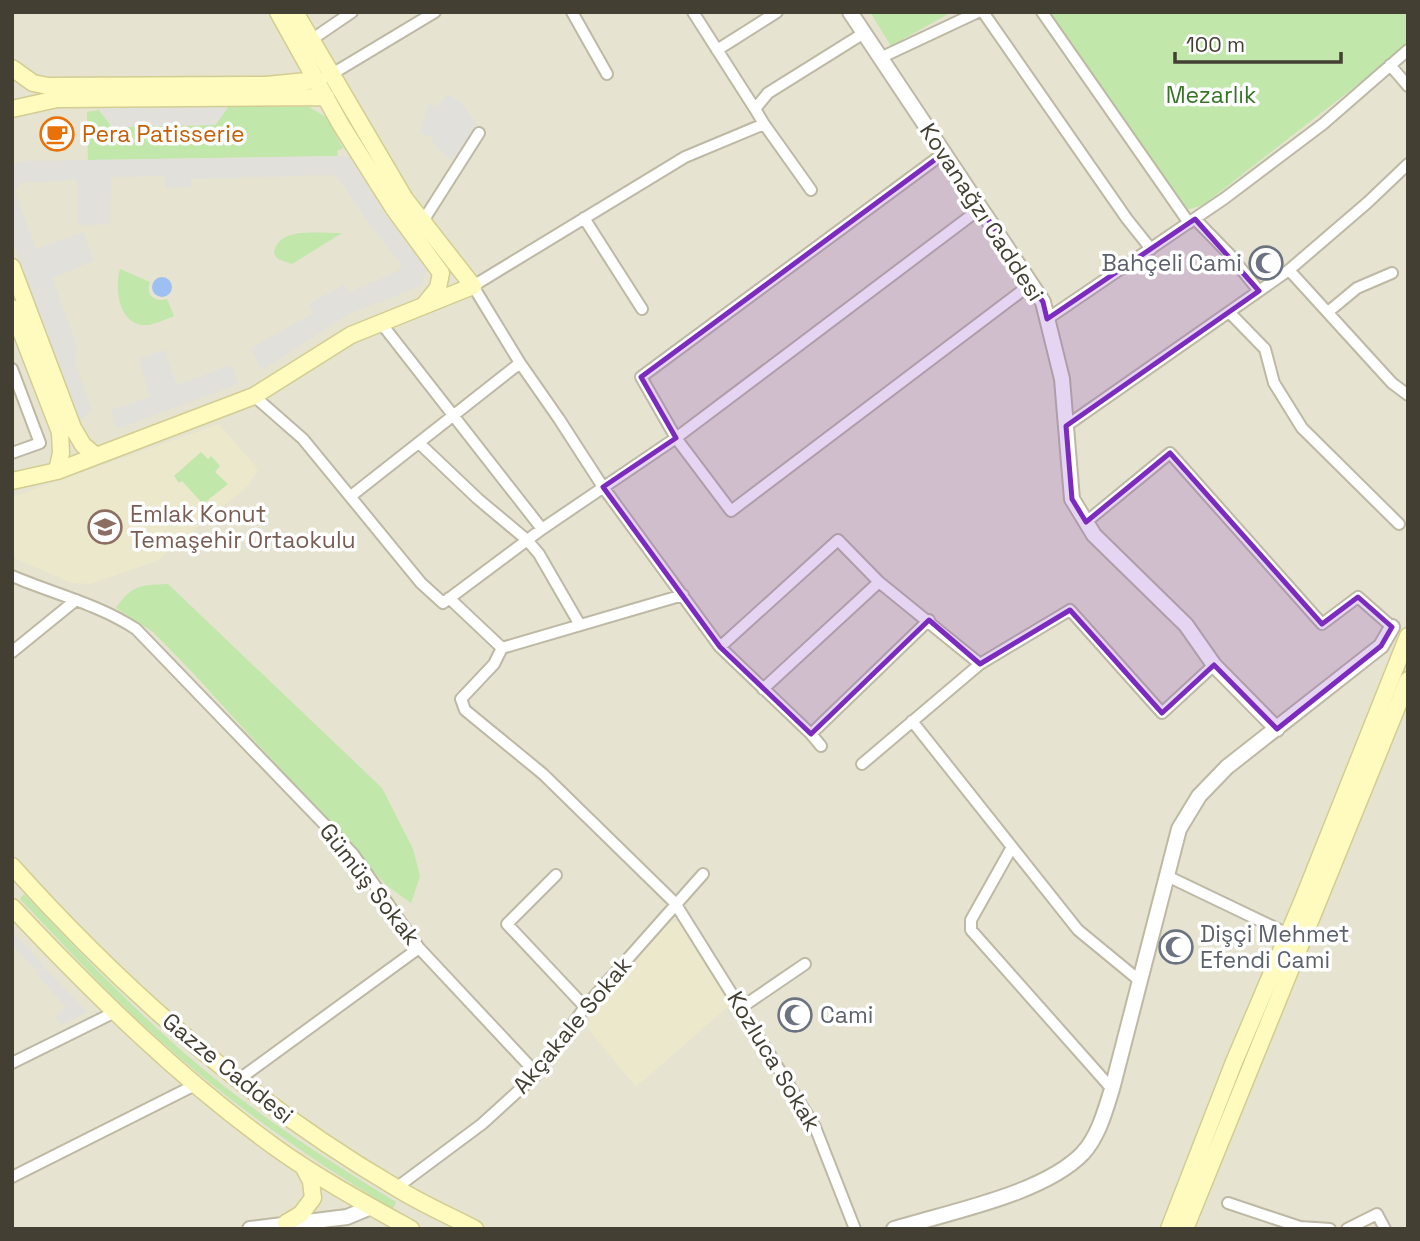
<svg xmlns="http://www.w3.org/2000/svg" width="1420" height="1241" font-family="'Space Grotesk',sans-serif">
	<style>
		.residential { fill: #e6e3d0 }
		.education { fill: #ebe8cc }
		.green { fill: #c1e7aa }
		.parking { fill: #e2e0db }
		.water { fill: #9dbff1 }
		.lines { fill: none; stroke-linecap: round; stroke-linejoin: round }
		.minor-casing { stroke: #bdb9a5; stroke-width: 14 }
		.tertiary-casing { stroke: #bdb9a5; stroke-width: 18 }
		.secondary-casing { stroke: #d3cd91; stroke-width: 19 }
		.minor { stroke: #fff; stroke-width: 10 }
		.tertiary { stroke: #fff; stroke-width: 14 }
		.secondary { stroke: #fffbbf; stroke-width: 16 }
		.marked { fill: #7b2cbf; fill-opacity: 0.2; stroke: #7b2cbf; stroke-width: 5; stroke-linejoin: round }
		.labels { text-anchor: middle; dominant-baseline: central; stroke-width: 7; stroke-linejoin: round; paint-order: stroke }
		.park-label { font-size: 23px; fill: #367526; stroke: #fff }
		.food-label { font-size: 23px; fill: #c56008; stroke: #fff; text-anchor: start }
		.street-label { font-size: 23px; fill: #434033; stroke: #fff }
		.worship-label { font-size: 23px; fill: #5b616d; stroke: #fff; text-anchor: start }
		.education-label { font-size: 23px; fill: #785e54; stroke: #fff; text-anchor: start }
	</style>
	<rect width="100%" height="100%" fill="#f2f0e3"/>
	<path class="residential" d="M12,12H1408V1229H12Z"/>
	<path class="education" d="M219,424L258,469L249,485L157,561L90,584L71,583L12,557V497Z
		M678,921L732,1003L636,1087L585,1025L667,922Z"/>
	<path class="green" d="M870,12H949L950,13L891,46Z
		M1048,12H1408V42L1398,53L1203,205L1183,211L1160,170Z
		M229,106L309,107L326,117L343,148L337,151L338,156L88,160L87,112L99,110L112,127L215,125Z
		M342,233L292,264L278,259L274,254C277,225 320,234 342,233Z
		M120,269L150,282C145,294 154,303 167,299L174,316C166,319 156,324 148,325C119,327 114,289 120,269Z
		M201,452L208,459L211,456L220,466L215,472L228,484L203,504L182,481L179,483L174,476Z
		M168,584L382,788L413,849L420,876L411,903L386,885L193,673L153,632L116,608C132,585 140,585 168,584Z
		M24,894C87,960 149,1026 220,1083C276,1127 335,1165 396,1202L393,1209C308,1158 228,1102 155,1036C107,993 64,945 20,899Z"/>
	<path class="parking" d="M449,95L463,104L478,126L459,153L450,160L433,143L431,137L420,133L429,104L435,106Z
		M99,106H229L215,125L112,127L99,110Z
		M350,156L385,214L427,268L421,286L349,314L262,370L251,348L313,313L309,304L343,285L349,292L398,271L402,265L364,217L339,179L329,175L191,179V187L166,188L164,175L111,178L110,224L78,226L77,180L20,183L15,191L36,249L83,232L94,261L52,278L77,346L75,365L91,408L83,419L78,421L12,240V166L21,161Z
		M164,350L177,385L231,365L239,384L117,429L111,410L150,397L139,359Z
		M12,931L43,964V968L38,972L12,945Z
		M45,968L87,1012L62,1024L55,1018L66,1007L37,975Z"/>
	<path class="water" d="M152 287a10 10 0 1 1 20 0a10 10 0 1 1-20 0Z"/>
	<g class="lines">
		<defs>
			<path id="minor" d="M572,12L607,74
				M693,12L755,109
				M983,12L1127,219L1151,249
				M1042,12L1189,223
				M311,40L352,12
				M717,50L777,12
				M880,58L978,12
				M1390,65L1408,86
				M327,77L435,12
				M764,124L811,190
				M944,153L641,377L676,438L731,511L1031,284
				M584,218L642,309
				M1195,219L1230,255L1259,291
				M423,221L479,133
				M1289,270L1392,383L1408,395
				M1229,312L1265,349L1274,383L1302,428L1399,524
				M1328,312L1357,288L1392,273
				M1047,319L1225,198L1323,124L1408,50
				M381,323L542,529
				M12,369L40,443L12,453
				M254,396L303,439L421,583L443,603L542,529L676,438L981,208
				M1066,426L1289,270L1367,203L1408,164
				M419,443L478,499L527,540L539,554L580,625
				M351,496L520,363
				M1086,522L1170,453L1322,624L1358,597L1392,627
				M12,576C54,594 98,604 136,629L353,854L419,948L537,1074
				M449,598L502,648L494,664L461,699L465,710L543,774L675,903L815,1127L855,1229
				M720,647L838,540L879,582L980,664L1070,610L1162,713L1214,665
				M502,648L683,595
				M12,652L76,600
				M763,689L879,582
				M912,721L1078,930L1140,981
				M811,734L929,620
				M821,746L811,734L720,647L603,487L559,419L520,363L473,286L685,157L764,124L755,109L768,93L864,33
				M862,764L980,664
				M1012,847L971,920V930L1112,1089
				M556,875L507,924L585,1007
				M1167,876L1288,934
				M742,1007L805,964
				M12,1063L115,1012
				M238,1080L419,948
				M12,1177L197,1084
				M396,1188L482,1124L537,1074L585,1007L703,874
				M1228,1203L1300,1227L1330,1229
				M1347,1229L1377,1214L1385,1229"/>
			<path id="tertiary" d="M850,12L1043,302L1062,379L1072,499L1094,535L1186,625L1214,665L1277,729
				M250,1229L347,1217L371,1207
				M894,1229C949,1212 1044,1194 1083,1153C1099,1135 1105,1111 1112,1089L1179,829L1199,796L1227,767L1381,646L1392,627"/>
			<path id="secondary" d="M278,12L341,125L394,209L441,273L438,288L425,304
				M12,68L33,83L48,86L266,85L317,80
				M12,109L57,99L326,97
				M12,267L73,428L83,445L96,456
				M12,308L60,432L61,453L57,471
				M12,481L57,471L254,396L351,335L473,286L405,199L295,12
				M12,866C123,990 252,1103 395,1187C420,1203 448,1215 475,1229
				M12,907C94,994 181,1080 279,1150C320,1179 366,1204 411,1229
				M286,1223L301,1214L313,1198L311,1181L303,1166
				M1169,1229L1234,1062L1302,902L1408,636
				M1185,1229L1408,680"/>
		</defs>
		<use href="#minor" class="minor-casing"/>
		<use href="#tertiary" class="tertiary-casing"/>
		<use href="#secondary" class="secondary-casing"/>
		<use href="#minor" class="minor"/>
		<use href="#tertiary" class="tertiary"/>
		<use href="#secondary" class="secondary"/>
	</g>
	<path class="marked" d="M944,153L1043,302L1047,319L1195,219L1259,291L1066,426L1072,499L1086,522L1170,453L1322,624L1358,597L1392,627L1381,646L1277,729L1214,665L1162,713L1070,610L980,664L929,620L811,734L720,647L603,487L676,438L641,377Z"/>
	<defs>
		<symbol id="cafe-ring" viewBox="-11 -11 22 22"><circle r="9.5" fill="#fff" stroke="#e8710a" stroke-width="1.5"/><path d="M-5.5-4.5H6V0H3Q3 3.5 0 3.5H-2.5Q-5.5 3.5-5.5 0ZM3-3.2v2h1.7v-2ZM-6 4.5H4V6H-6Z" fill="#e8710a"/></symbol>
		<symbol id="mosque-ring" viewBox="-11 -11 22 22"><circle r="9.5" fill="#fff" stroke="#6b7280" stroke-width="1.5"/><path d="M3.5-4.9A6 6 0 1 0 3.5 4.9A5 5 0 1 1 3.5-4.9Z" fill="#6b7280"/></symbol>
		<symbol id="school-ring" viewBox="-11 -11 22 22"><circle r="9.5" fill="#fff" stroke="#8d6e63" stroke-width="1.5"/><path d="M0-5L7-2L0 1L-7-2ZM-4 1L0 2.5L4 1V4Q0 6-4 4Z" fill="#8d6e63"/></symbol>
	</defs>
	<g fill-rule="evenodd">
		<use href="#cafe-ring" x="38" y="115" width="38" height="38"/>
		<use href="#mosque-ring" x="1247" y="244" width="38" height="38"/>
		<use href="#school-ring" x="86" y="508" width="38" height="38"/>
		<use href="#mosque-ring" x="1157" y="928" width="38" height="38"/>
		<use href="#mosque-ring" x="776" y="996" width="38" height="38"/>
	</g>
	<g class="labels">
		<g class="park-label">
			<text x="1211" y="95">Mezarlık</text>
		</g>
		<g class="food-label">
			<text x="82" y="134">Pera Patisserie</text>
		</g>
		<g class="street-label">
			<text transform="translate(982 212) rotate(57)">Kovanağzı Caddesi</text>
			<text transform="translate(370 884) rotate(52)">Gümüş Sokak</text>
			<text transform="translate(572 1025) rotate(-50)">Akçakale Sokak</text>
			<text transform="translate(774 1061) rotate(59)">Kozluca Sokak</text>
			<text transform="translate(228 1068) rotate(39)">Gazze Caddesi</text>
		</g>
		<g class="worship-label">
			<text x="1242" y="263" text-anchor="end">Bahçeli Cami</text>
			<text x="1200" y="934">Dişçi Mehmet<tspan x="1200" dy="26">Efendi Cami</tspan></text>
			<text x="820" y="1015">Cami</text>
		</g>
		<g class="education-label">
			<text x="130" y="514">Emlak Konut<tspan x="130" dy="26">Temaşehir Ortaokulu</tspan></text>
		</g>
	</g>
	<rect width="1420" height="1241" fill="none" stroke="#434033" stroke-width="28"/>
	<path d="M1175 52v10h166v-10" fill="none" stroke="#434033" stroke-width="3.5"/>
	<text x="1186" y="52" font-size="21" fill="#434033" stroke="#ffffff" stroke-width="5" paint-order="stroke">100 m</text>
</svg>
